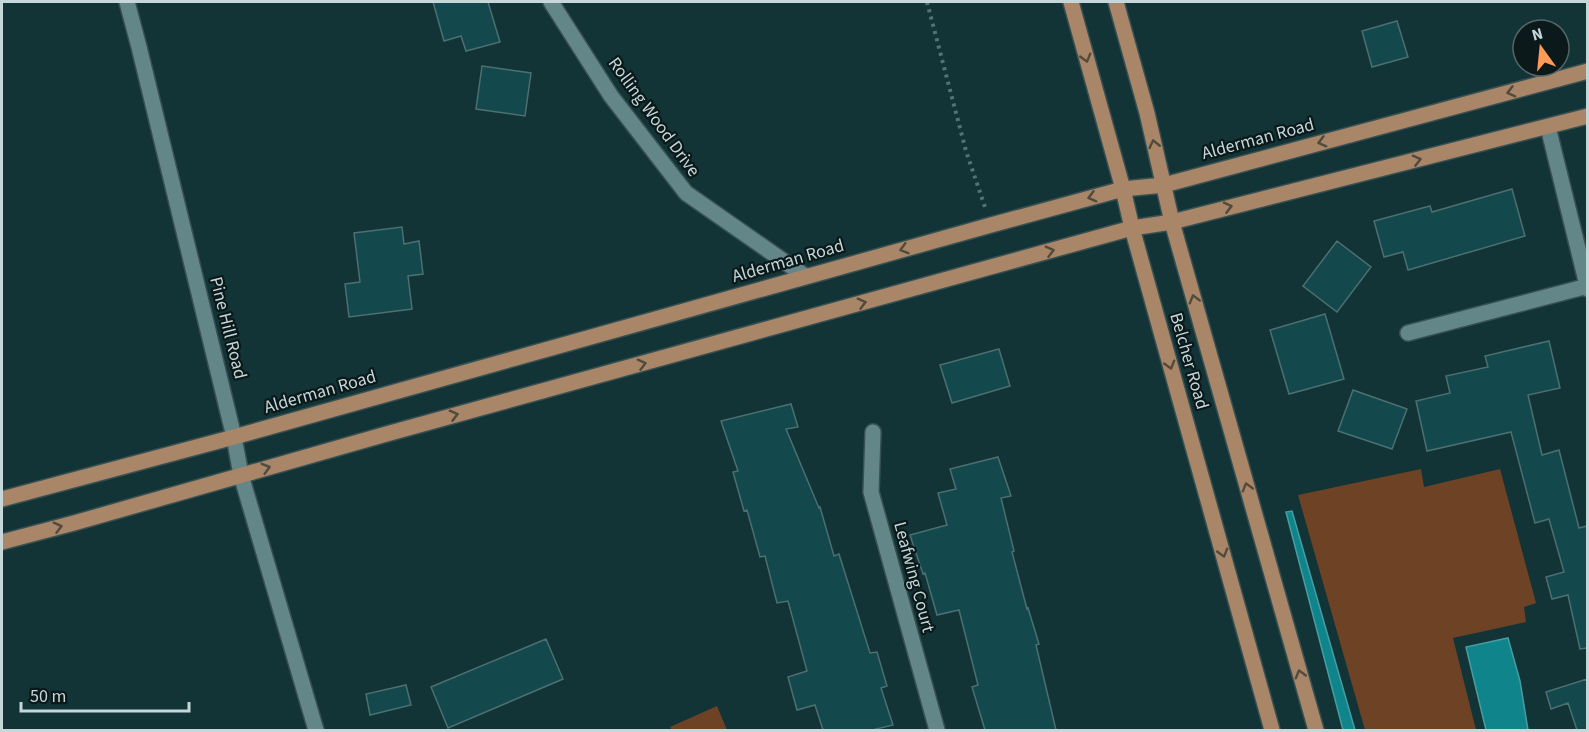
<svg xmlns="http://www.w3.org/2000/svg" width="1589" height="732" font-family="'Source Sans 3',sans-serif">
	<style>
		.grass { fill: #6e4225 }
		.water { fill: #0f848a; stroke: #469da2; stroke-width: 1.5 }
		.building { fill: #13494d; stroke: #4c6f71; stroke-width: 1.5 }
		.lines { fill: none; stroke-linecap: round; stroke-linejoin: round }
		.minor-casing { stroke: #395052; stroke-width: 18 }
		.major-casing { stroke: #395052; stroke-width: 18 }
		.path { stroke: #557174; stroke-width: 4; stroke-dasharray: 3 4.5; stroke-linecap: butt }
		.minor { stroke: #638689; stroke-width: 15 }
		.major { stroke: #a88667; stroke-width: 15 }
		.oneway { stroke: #524a3d }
		.labels { text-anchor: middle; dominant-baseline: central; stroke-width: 4.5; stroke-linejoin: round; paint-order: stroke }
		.street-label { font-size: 18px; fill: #c5d7d9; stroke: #0b191a }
	</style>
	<rect width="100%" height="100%" fill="#123437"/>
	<path class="grass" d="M1421,469L1424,487L1500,469L1536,603L1524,607L1526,622L1453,638L1476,730H1365L1298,495Z
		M717,706L727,730H672L670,727Z"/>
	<path class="water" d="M1292,511L1355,730H1343L1286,512Z
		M1508,638L1520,681L1528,730H1486L1466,647Z"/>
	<path class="building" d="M433,2H488L500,42L466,51L461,36L444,41Z
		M1397,21L1408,57L1372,67L1362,31Z
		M482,66L531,73L525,116L476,109Z
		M1512,189L1525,236L1408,270L1403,252L1384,257L1374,221L1430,206L1432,212Z
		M402,227L404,244L419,241L423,274L408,276L412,309L349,317L345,284L360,282L354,233Z
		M1337,241L1371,267L1337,312L1303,286Z
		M1325,314L1344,379L1289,394L1270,330Z
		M1549,341L1560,388L1528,395L1542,455L1559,450L1579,528L1587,526V648L1580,649L1568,595L1552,599L1546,577L1564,572L1549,519L1535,523L1511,432L1427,451L1416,401L1450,393L1446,376L1488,367L1485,356Z
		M999,349L1010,386L952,403L940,365Z
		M1353,390L1407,409L1392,449L1338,431Z
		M791,404L798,427L786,429L819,508L820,507L834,556L839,554L870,653L877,652L887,686L881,688L893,725L872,730H823L815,705L797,710L788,677L807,671L788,601L777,603L765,556L760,557L747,510L744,511L733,472L738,471L721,421Z
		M998,457L1011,496L1001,498L1014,551L1012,552L1027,609L1028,608L1039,644L1036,645L1056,730H985L972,687L978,685L959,610L937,615L925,573L923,574L910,535L947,525L938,493L956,489L950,469Z
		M546,639L563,679L448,728L431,687Z
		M1587,679V730H1577L1568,703L1551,709L1546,692Z
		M406,685L411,705L370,715L366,694Z"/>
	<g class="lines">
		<defs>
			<path id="minor" d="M127,2L139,47L234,437L241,475L316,730
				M551,2L611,96L686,193L805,276
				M1548,127L1588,289
				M1408,333L1588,286
				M873,432L871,492L937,730"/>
			<path id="major" d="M1071,2L1123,189L1132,228L1272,730
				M1116,2L1147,113L1172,222L1316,730
				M2,499L234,437L991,225L1123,189L1164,185L1588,71
				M2,542L74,523L390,433L1132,228L1172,222L1588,116"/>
		</defs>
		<use href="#minor" class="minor-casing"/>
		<use href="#major" class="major-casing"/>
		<path class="path" d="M927,2L966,151L986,210"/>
		<use href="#minor" class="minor"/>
		<use href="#major" class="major"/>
	</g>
	<defs><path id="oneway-chevron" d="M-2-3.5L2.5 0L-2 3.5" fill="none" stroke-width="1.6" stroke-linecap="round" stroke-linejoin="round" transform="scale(1.5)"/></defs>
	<g class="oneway">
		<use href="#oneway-chevron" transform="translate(1086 58) rotate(74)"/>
		<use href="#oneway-chevron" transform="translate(1511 92) rotate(165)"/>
		<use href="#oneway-chevron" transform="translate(1322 142) rotate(165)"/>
		<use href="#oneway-chevron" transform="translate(1154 144) rotate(-103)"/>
		<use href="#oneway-chevron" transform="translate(1417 160) rotate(-14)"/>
		<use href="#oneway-chevron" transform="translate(1092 197) rotate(165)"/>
		<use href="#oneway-chevron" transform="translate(1228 207) rotate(-14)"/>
		<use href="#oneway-chevron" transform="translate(904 249) rotate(164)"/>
		<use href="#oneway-chevron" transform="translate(1050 251) rotate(-15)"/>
		<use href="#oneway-chevron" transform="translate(1194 299) rotate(-106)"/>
		<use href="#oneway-chevron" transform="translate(862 303) rotate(-15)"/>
		<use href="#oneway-chevron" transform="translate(642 364) rotate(-15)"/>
		<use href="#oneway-chevron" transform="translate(1170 365) rotate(74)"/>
		<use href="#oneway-chevron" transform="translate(454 415) rotate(-15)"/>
		<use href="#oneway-chevron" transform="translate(266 468) rotate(-16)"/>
		<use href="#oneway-chevron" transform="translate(1247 487) rotate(-106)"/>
		<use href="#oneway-chevron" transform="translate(58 527) rotate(-15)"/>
		<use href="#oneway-chevron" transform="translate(1223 553) rotate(74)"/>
		<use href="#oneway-chevron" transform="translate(1300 674) rotate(-106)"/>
	</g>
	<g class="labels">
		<g class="street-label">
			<text transform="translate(654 117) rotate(54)">Rolling Wood Drive</text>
			<text transform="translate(1258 139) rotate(-15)">Alderman Road</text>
			<text transform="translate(788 261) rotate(-16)">Alderman Road</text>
			<text transform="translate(228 328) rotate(76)">Pine Hill Road</text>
			<text transform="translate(1189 361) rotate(74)">Belcher Road</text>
			<text transform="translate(320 392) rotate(-16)">Alderman Road</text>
			<text transform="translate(914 577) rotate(75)">Leafwing Court</text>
		</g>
	</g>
	<rect width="1589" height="732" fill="none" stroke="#c5d7d9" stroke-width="6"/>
	<g transform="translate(1541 48) rotate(345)"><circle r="28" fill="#0b191a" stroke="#556566" stroke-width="1.5"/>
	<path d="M0-4.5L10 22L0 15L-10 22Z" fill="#fe9b58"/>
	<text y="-9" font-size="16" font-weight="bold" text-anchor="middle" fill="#c5d7d9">N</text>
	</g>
	<path d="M21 702v9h168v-9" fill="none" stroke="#c5d7d9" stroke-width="3"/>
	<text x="30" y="702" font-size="18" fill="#c5d7d9" stroke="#0b191a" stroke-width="4.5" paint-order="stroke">50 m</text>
</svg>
